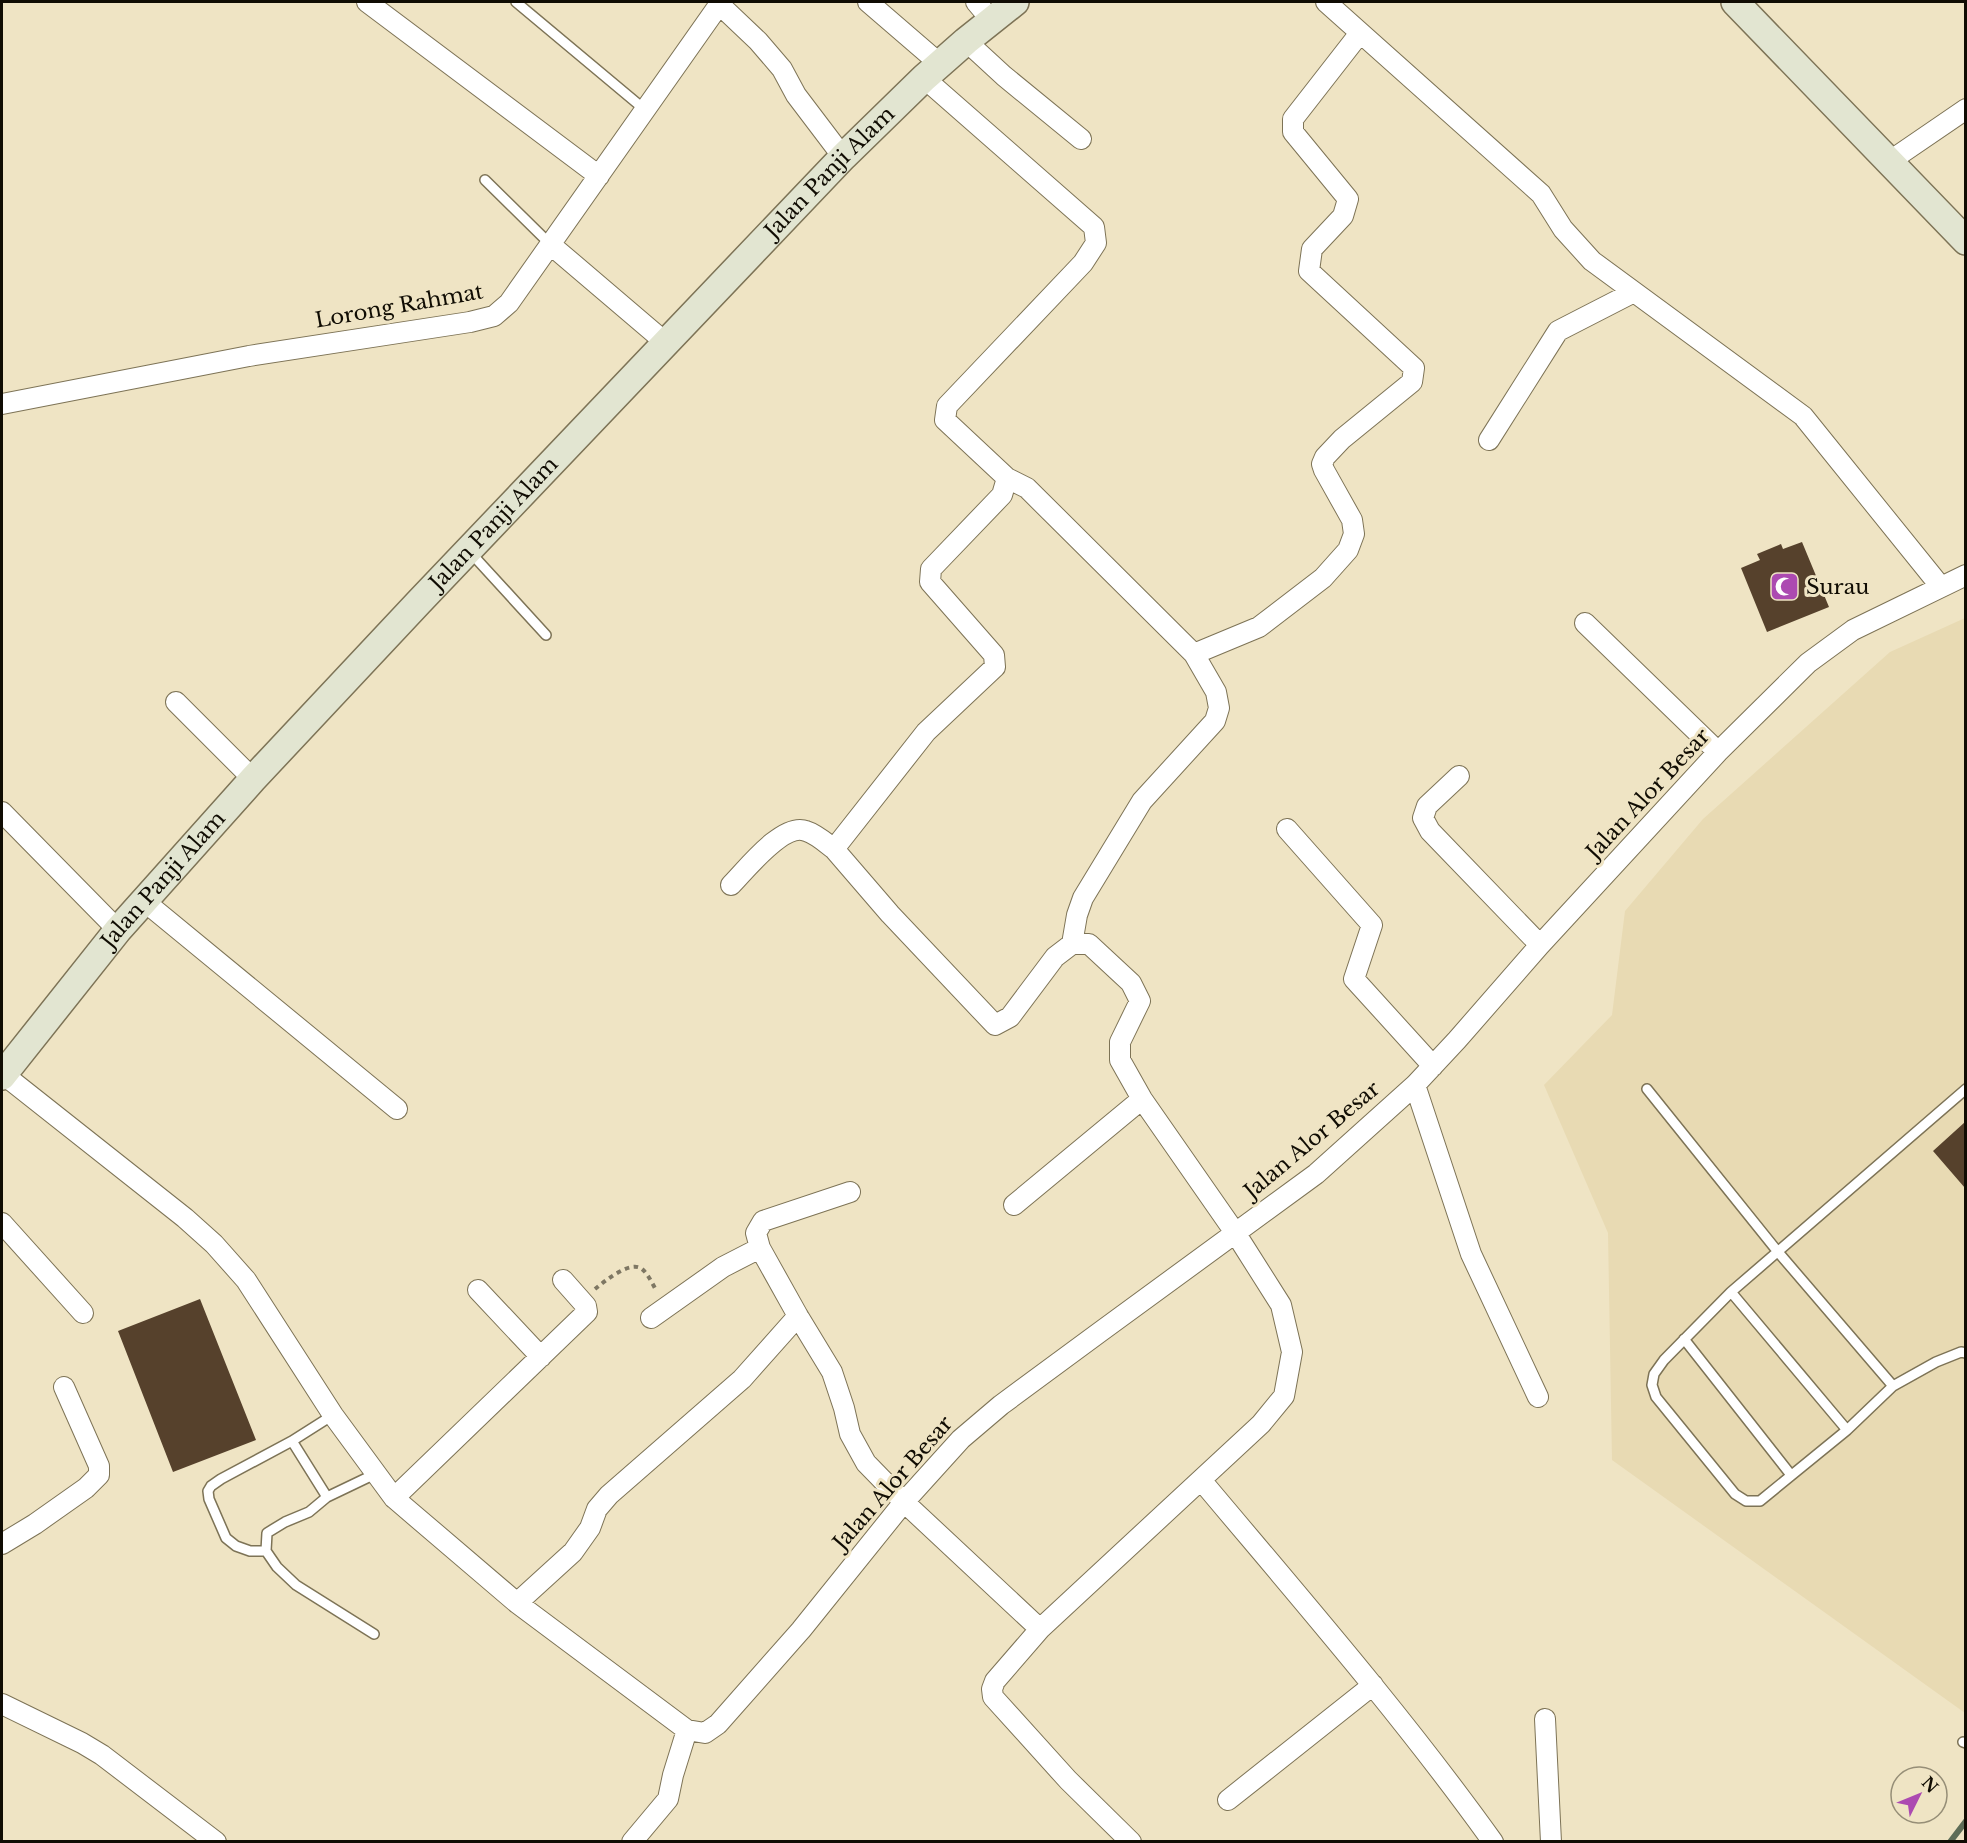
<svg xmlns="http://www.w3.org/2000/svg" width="1967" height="1843" font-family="'Libre Baskerville',serif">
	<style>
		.built { fill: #e8dab3 }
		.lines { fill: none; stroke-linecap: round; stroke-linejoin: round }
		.stream { stroke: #5e6d57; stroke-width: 6 }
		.building { fill: #56412c }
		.lane-casing { stroke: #7d7356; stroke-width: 12 }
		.street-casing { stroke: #7d7356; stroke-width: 22 }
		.secondary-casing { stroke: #7d7356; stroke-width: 30 }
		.path { stroke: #7e7763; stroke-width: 4; stroke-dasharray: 4.5 4.5; stroke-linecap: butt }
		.lane { stroke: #fff; stroke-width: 9 }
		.street { stroke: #fff; stroke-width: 20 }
		.secondary { stroke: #e2e5d1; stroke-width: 27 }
		.labels { text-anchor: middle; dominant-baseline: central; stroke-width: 6; stroke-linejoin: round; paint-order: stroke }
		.street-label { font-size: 21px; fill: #100c03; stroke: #efe4c4 }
		.poi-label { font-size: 21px; fill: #100c03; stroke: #efe4c4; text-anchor: start }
	</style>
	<rect width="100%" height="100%" fill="#efe4c4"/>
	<path class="built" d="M1965,618V1713L1612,1460L1608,1233L1544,1085L1612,1015L1625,911L1703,819L1890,652Z"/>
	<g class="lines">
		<path class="stream" d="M1950,1842L1966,1821"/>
	</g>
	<path class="building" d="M1802,542L1829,607L1767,632L1741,568L1760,560L1757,554L1781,544L1783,549Z
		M1965,1122V1188L1933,1151Z
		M200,1299L256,1440L173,1472L118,1331Z"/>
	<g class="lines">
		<defs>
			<path id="lane" d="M516,2L644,109
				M485,180L551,245
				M470,552L546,635
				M1647,1089L1778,1252L1893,1386
				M1966,1089L1731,1292L1664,1360L1654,1374L1652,1385L1656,1397L1735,1494L1746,1501H1760L1847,1430L1893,1386L1936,1362L1961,1352L1966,1353
				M1731,1292L1847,1430
				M1684,1339L1791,1475
				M333,1415L292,1441L327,1497L309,1512L285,1522L267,1533L266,1551L277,1567L296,1585L374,1634
				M327,1497L375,1474
				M266,1551H250L236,1546L226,1538L209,1499L208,1491L211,1486L221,1479L292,1441
				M1963,1742L1966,1743"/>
			<path id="street" d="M367,2L599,176
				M868,2L940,64
				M976,2L992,21
				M1326,2L1541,194L1563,229L1592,261L1803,416L1941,587
				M719,4L758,41L782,69L796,95L843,157
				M966,41L1004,76L1081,139
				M924,78L1094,227L1096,243L1083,263L947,406L945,420L1007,478L1002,495L931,569L930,582L994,655L995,667L926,732L834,849L890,914L995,1025L1010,1017L1055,957L1072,944H1089L1131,983L1140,1001L1120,1042V1060L1142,1099L1236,1234L1281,1305L1292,1352L1284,1396L1261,1424L1040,1629L995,1681L992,1689L993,1697L1068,1780L1131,1842
				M1890,161L1966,109
				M551,245L666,343
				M2,404L249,356L470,322L494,316L509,303L721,2
				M1489,440L1558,331L1634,292
				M1007,478L1027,488L1194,654L1216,692L1219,708L1215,721L1142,801L1083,898L1077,915L1072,944
				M1585,623L1718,752
				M1194,654L1259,627L1323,578L1348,550L1354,534L1352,520L1324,470L1322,464L1325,457L1342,439L1412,382L1414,368L1309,271L1312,249L1343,216L1348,199L1293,132V119L1360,33
				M176,702L253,779
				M1459,776L1427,806L1423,818L1430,831L1540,945
				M2,812L118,930
				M1287,829L1372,925L1354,979L1433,1066
				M731,885C746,870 783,822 806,831C816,834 826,843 834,849
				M144,901L397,1109
				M3,1074L185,1218L214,1244L246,1280L333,1415L394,1498L517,1603L687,1730L705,1733L718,1724L801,1630L904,1502L961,1439L1001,1405L1100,1332L1316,1174L1415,1085L1457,1040L1540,945L1718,752L1808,663L1853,630L1966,575
				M1415,1085L1471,1254L1538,1397
				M850,1192L763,1221L756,1233L760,1248L798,1316L832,1372L844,1408L850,1434L866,1463L904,1502L1040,1629
				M1014,1205L1142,1099
				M2,1223L83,1313
				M478,1290L541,1357
				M651,1318L723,1267L760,1248
				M1201,1480C1300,1598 1402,1715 1493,1842
				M394,1498L587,1312L586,1306L563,1280
				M2,1544L35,1524L86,1488L99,1475V1466L64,1387
				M517,1603L573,1552L590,1528L597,1509L609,1495L742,1379L798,1316
				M2,1704L82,1743L102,1755L216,1842
				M1545,1719L1551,1842
				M1228,1800L1373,1685
				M632,1842L668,1799L673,1775L687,1730"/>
			<g id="secondary">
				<path d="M1735,2L1966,241"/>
				<path id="s1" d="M2,1076L118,930L253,779L419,602L843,157L924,78L966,41L1015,2"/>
			</g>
		</defs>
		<use href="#lane" class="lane-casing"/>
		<use href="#street" class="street-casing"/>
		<use href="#secondary" class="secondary-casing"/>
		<path class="path" d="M595,1289C605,1281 630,1260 642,1269C648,1274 652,1283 656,1290"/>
		<use href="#lane" class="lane"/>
		<use href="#street" class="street"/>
		<use href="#secondary" class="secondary"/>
	</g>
	<defs>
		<symbol id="mosque-square" viewBox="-11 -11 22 22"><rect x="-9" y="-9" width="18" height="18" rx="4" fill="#ac4ab1" stroke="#efe4c4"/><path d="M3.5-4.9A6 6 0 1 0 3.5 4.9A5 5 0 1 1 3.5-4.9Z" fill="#fff"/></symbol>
	</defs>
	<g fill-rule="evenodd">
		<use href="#mosque-square" x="1768" y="570" width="33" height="33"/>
	</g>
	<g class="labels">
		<g class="street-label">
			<text stroke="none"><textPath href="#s1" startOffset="1226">Jalan Panji Alam</textPath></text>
			<text transform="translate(399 306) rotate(-10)">Lorong Rahmat</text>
			<text stroke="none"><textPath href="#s1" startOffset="740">Jalan Panji Alam</textPath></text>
			<text transform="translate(1648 794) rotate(-47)">Jalan Alor Besar</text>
			<text stroke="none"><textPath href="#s1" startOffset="254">Jalan Panji Alam</textPath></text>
			<text transform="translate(1312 1140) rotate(-40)">Jalan Alor Besar</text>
			<text transform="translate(893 1483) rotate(-49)">Jalan Alor Besar</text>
		</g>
		<g class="poi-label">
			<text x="1806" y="587">Surau</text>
		</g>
	</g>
	<rect width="1967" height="1843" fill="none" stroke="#100c03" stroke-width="6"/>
	<g transform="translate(1919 1795) rotate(47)"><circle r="28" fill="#efe4c4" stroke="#968e77" stroke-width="1.5"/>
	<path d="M0-4.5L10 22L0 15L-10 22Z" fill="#ac4ab1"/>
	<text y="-9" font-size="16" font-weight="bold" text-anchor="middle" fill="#100c03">N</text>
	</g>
</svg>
